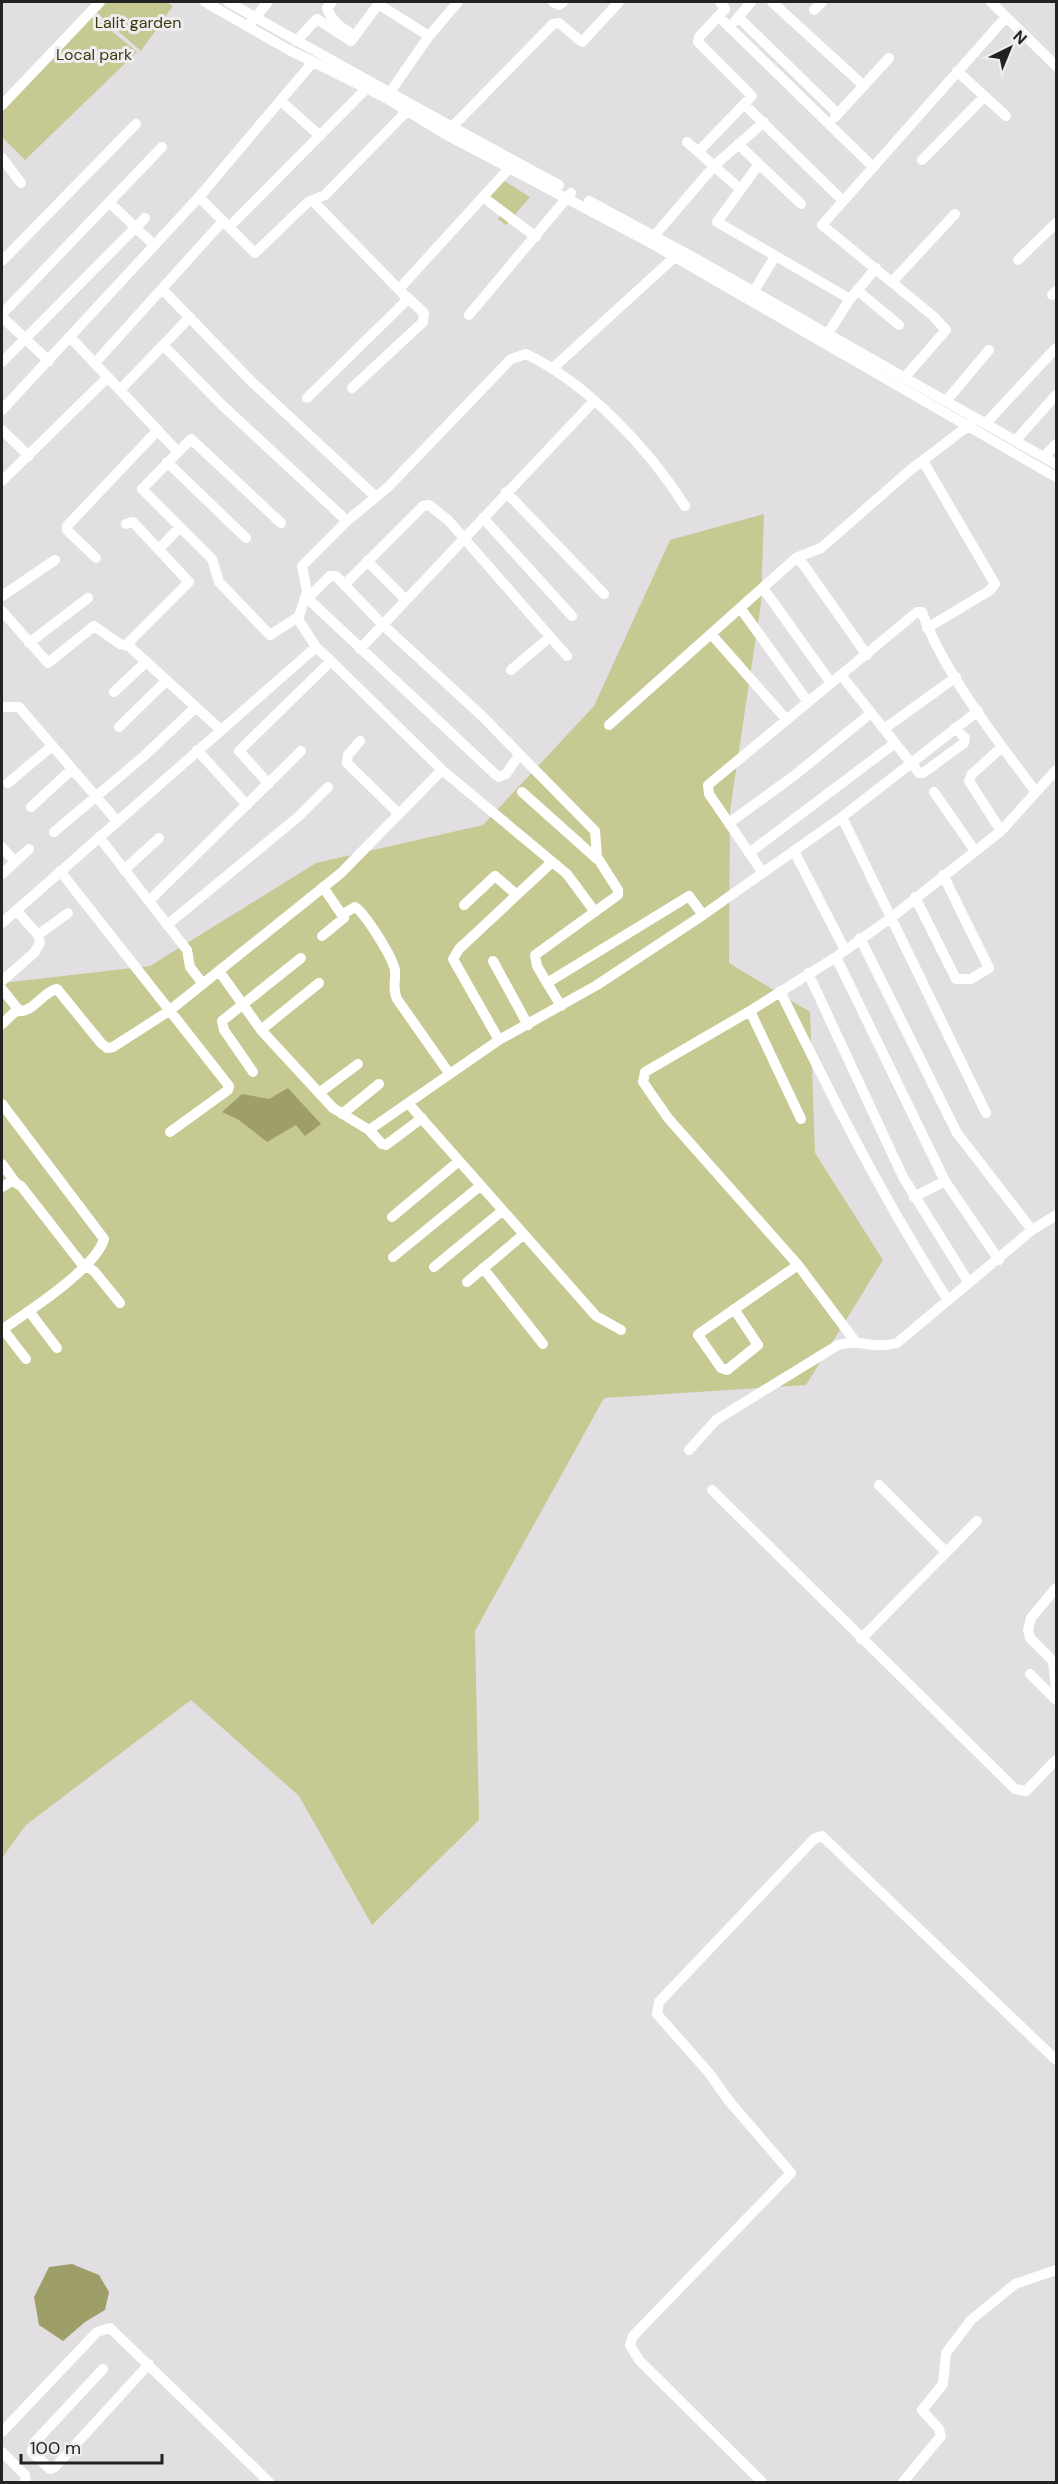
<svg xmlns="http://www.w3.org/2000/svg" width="1058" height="2484" font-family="'DM Sans',sans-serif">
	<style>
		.green { fill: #c7c993 }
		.water { fill: #9d9e68 }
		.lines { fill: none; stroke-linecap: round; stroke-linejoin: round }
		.street { stroke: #fff; stroke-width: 10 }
		.labels { text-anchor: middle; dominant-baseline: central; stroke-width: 6; stroke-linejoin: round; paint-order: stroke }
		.park-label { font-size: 16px; fill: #39390d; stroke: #efedef }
	</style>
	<rect width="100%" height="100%" fill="#e2dfe2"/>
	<path class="green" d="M105,2H167L173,6L141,51L96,12Z
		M92,15L137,52L25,160L2,137V108Z
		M503,180L530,197L506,225L498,219L502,213L486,200Z
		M764,514L761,603L730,811L729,963L810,1012L815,1153L883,1260L806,1385L604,1398L475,1631L479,1820L372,1925L299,1796L191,1700L26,1825L2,1858V983L150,966L316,863L483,825L594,706L670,540Z"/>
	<path class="water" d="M288,1088L321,1124L305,1136L296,1125L267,1142L239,1120L222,1112L242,1094L269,1099Z
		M72,2264L99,2275L109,2292L105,2310L85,2322L63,2341L39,2325L34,2297L49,2267Z"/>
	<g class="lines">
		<path class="street" d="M205,2L289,50L386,98L445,134L649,242L1056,477
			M228,2C338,64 448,125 559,185
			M332,2L327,8C330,18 340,27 349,32
			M553,2L559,5L563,2
			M772,2L864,86
			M991,2L1056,66
			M378,4L429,36
			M814,10L822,2
			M719,17L872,166
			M738,17L838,114
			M735,21L751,2
			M251,22L268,2
			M296,41L317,19L351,41L380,2
			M957,71L1006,116
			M388,95L429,36L458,2
			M281,101L320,136
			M2,105L100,2
			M745,105L842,200
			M835,117L889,58
			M449,130L553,24L559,23L582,42L619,2
			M687,142L739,188
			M738,144L801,204
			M698,152L752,96L698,42L699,37L725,9L720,2
			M2,158L21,183
			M922,160L984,97
			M759,164L717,222L850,299
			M199,197L255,253L308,202L325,195L408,110
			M483,197L536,237
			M589,201L698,260L1056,464
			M109,202L154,245
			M229,227L366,89
			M654,236L715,165L764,122
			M1018,260L1056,223
			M2,261L136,124
			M892,282L955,214
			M162,289L250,380L376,497
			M399,289L514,163
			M857,290L899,325
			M1052,295L1056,291
			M751,296L774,258
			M2,314L162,147
			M469,315L571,193
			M2,317L49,361
			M71,338L177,451
			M825,338L850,299L876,268
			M163,345L222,405L347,521
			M2,362L145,218
			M95,363L223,221
			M553,368L679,253
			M905,377L946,330L933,316L822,225L1006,17
			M352,388L423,322L424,313L407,297
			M120,390L190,317
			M307,398L408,299L313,201
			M946,401L989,350
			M2,410L199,197L313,62
			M987,422L1056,348
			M2,430L29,456
			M1016,440L1056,395
			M1044,457L1056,444
			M923,461L995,584L989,591L927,628
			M167,462L246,538
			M2,481L108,377
			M506,492L604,594
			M483,518L572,616
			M281,523L191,439L142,489L212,559L219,582L270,635L298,617
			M126,524L133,522L189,582L129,642L130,647L221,730
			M159,549L179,528
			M798,557L867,655
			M96,558L67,530V526L158,430
			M367,561L406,600
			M344,585L423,506L429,505L448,520L567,656
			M763,588L831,683
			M2,596L55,560
			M306,597L495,774L499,777L506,774L519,755
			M308,598L330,576H336L383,625L481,715L595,831L597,857L618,890V895L535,955L537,966L547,983
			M741,609L808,702
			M2,611L48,663L94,626L120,644L129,646
			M711,634L787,720
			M29,643L88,598
			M360,649L594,401
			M511,670L550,637
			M841,675L919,773H923L964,743L965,738L955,728
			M114,692L146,662
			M2,707H19L117,821
			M609,725L796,558L821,548L909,471L972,423
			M119,727L167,680
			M884,729L956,677
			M360,741L348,755L347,763L399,814
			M197,750L247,805
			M8,783L52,746
			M269,784L239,751L331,661
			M522,792L597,859
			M934,792L975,851
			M31,807L71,770
			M842,817L986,1113
			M729,823L795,775L871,713
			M1001,831L969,781L972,774L1002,747
			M54,832L144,756L196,707
			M99,837L187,950L190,967L203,984
			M2,847L15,862
			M794,851L845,950
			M749,853L895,743
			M551,863L459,949L453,959L499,1040L597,985L703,915L842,817L978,711
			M124,870L159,838
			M60,871L229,1086L228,1090L170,1132
			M763,873L709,794L708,785L917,612H922C942,670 999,743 1036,792
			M2,874L29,849
			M915,897L956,979H971L989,968L943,875
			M149,901L301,751
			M464,905L495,876L517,895
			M16,910L38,935L68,913
			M595,912L567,874L442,770L331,661L316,647L298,619L307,592L302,566L347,521L388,487L511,359L526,354C587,383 649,449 685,506
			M343,914L355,907C365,913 394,959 395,971C396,982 392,988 397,999L449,1073
			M2,923L316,647
			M167,925L298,817L328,787
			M322,936L344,918L323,887
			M860,938L957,1133L1032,1230
			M836,957L945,1181L999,1260
			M493,961L528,1025
			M219,971L261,1030L333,1108L369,1130L499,1040
			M808,973L903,1177L969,1283
			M2,981L34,953L40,943L38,935
			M2,989L18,1009L2,1024
			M780,991C832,1097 884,1201 948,1300
			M561,1006L547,983L689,896L703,915
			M17,1011C34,1013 42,992 57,989L101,1043L107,1048L113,1047L169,1011L341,873L442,770
			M750,1011L801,1119
			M261,1030L319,983
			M253,1072L224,1030L222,1021L301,958
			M319,1093L358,1064
			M408,1103L596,1316L621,1330
			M2,1104L104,1239C95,1269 29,1311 3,1329
			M342,1114L379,1084
			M369,1130L382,1144L386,1145L422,1118
			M2,1164L15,1182
			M2,1187L12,1181L21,1186L81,1263L94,1271L120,1303
			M914,1197L945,1181
			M392,1217L459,1161
			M393,1257L480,1186
			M434,1267L502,1211
			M483,1268L543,1344
			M467,1282L523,1235
			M734,1309L758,1345L727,1370L721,1368L698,1335L700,1333L798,1265
			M29,1311L57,1348
			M2,1328L26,1359
			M855,1341L798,1265L668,1118L643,1082L645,1072L750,1011L836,957L892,917L1001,831L1056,770
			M689,1450L716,1420L838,1345C861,1338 871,1350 897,1343L1032,1230L1056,1215
			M879,1485L946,1552
			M712,1490L1015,1789L1026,1791L1056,1760
			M1056,1588L1031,1618L1028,1630L1030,1638L1053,1661L1056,1688
			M861,1639L977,1521
			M1030,1674L1056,1700
			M103,2369L33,2444L32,2452L50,2469L55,2467L149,2364
			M2,2432L97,2332L110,2328L269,2482
			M2,2452L25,2475L26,2482
			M762,2482L639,2360L630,2345L633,2336L791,2173L729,2101L709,2073L657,2014L659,2002L814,1839L822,1836L1056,2060
			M903,2482L941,2436L939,2429L922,2410L943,2384L946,2353L971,2320L1015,2284L1056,2270"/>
	</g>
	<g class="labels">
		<g class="park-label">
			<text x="138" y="22">Lalit garden</text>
			<text x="94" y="54">Local park</text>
		</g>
	</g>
	<rect width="1058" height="2484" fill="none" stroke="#232223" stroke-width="6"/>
	<g transform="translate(1010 48) rotate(43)" stroke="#efedef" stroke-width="4.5" paint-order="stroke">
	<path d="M0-4.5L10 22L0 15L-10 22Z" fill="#232223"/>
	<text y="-9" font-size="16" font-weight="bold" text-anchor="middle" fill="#232223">N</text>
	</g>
	<path d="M21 2454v9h141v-9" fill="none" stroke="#232223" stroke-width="3"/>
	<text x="30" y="2454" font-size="18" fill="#232223" stroke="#efedef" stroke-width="4.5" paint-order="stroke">100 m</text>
</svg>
